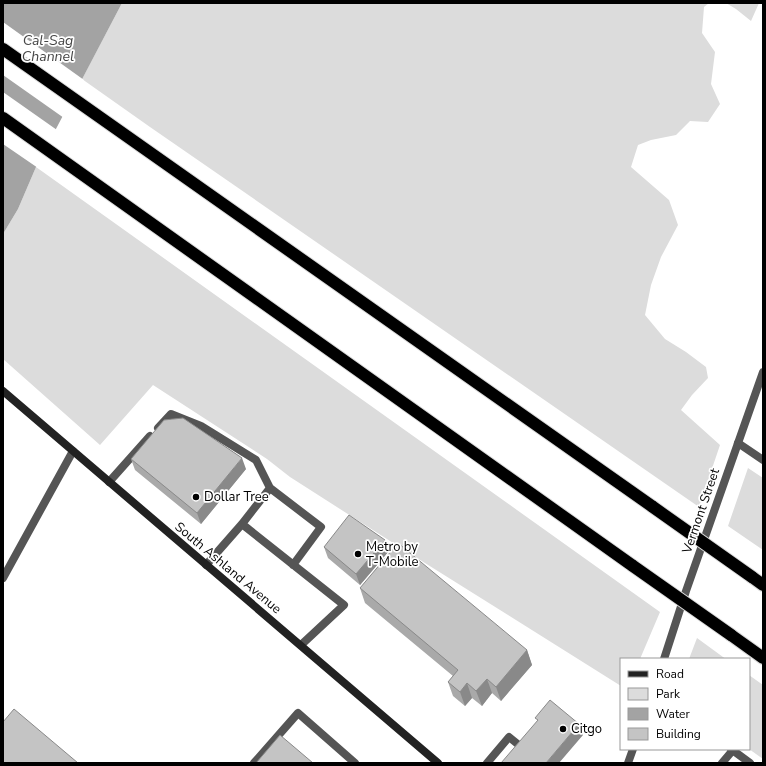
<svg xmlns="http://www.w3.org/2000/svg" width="766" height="766" font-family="'Nunito Sans',sans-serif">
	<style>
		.green { fill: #dcdcdc }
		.water { fill: #a3a3a3 }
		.pier { fill: #fff }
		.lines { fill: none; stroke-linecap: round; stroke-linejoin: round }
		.motorway-casing { stroke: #dbdbdb; stroke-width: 14 }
		.service { stroke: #555; stroke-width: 8 }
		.minor { stroke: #555; stroke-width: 8 }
		.tertiary { stroke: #555; stroke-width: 8 }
		.secondary { stroke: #222; stroke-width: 8 }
		.motorway { stroke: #000; stroke-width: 12 }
		.motorway-bridge-casing { stroke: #dbdbdb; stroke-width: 14; stroke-linecap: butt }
		.motorway-bridge { stroke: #000; stroke-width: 12 }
		.wall { fill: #a9a9a9 }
		.shaded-wall { fill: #898989 }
		.building { fill: #c4c4c4; stroke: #898989 }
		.poi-dot { fill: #000; stroke: #fff; stroke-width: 1.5 }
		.labels { text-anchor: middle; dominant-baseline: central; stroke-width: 3.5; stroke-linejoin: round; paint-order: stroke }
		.poi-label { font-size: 13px; fill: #000; stroke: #fff; text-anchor: start }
		.street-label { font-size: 13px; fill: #000; stroke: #fff }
		.water-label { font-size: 14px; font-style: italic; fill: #444; stroke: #fff }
	</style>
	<rect width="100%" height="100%" fill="#fff"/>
	<path class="green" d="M122,3H709L704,7L702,33L715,52L711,84L720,104L708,122L690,121L676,135L651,140L638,145L631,167L669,200L678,225L661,257L651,285L645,315L665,339L686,352L706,367L708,378L692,395L681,410L720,445L699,507L150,127L82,79Z
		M726,3H759L751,21L736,9Z
		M36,167L660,612L640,659H621V686L401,548L290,477L267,459L153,385L100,445L3,359V234L18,209Z
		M748,468L763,478V550L728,526Z
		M697,638L723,657L726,659H689Z
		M749,675L763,685V759L749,749Z"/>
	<path class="water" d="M3,3H122L36,167L18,209L3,234Z"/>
	<path class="pier" d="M3,22L84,80L64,118L3,75Z
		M3,92L57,130L38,168L3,144Z"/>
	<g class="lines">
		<defs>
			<path id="motorway" d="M3,49L653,507
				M3,118L633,566
				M752,577L763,585
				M731,635L763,658"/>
		</defs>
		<use href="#motorway" class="motorway-casing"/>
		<path class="service" d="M158,428L171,414L201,426L256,460L270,488L321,527L293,565
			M109,482L150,436
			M242,524L344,605L301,645
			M206,565L242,524L270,488
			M3,578L73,451
			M254,763L298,713L355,763
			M487,763L509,737L525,750
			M722,763L733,750"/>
		<path class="minor" d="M738,443L763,460
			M731,749L750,763"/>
		<path class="tertiary" d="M664,659L686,591L763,372
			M628,763L633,749"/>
		<path class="secondary" d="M3,391L438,763"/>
		<use href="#motorway" class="motorway"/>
		<defs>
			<path id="motorway-bridge" d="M653,507L752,577
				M633,566L731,635"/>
		</defs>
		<use href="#motorway-bridge" class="motorway-bridge-casing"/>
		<use href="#motorway-bridge" class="motorway-bridge"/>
	</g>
	<path class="wall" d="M131,459L246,469L201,524L135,470Z
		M324,547L389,551L360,585L328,558Z
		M360,588L527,650L532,665L501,701L492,693L482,706L472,698L465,706L453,696L448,682L453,676L365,603Z"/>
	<path class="shaded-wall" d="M242,458L246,469L201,524L197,513Z
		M385,540L389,551L360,585L356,574Z
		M527,650L532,665L501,701L496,687Z
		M487,679L492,693L482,706L476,691Z
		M467,683L472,698L465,706L460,692Z
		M579,724L583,735L559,763H546Z"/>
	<path class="building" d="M183,418L242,458L197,513L131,459L164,420Z
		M349,515L385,540L356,574L324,547Z
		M398,543L527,650L496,687L487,679L476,691L467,683L460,692L448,682L458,670L360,588Z
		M550,700L579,724L546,763H501L538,720L535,718Z
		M14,709L78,763H3V722Z
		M280,735L313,763H256Z"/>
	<g class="poi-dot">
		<circle cx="196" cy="497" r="4"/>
		<circle cx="358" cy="554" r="4"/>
		<circle cx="563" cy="729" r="4"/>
	</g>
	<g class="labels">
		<g class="poi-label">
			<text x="204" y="497">Dollar Tree</text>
			<text x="366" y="547">Metro by<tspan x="366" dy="15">T-Mobile</tspan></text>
			<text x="571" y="729">Citgo</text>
		</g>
		<g class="street-label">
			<text transform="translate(701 511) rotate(-71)">Vermont Street</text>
			<text transform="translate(228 568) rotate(40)">South Ashland Avenue</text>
		</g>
		<g class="water-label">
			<text x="48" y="40">Cal-Sag<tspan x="48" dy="16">Channel</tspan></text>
		</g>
	</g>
	<rect width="766" height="766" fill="none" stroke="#000000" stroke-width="8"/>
	<rect x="620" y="658" width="130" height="92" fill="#ffffff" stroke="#999999"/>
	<rect x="628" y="671" width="20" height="6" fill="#222222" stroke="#999999"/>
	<text x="656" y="678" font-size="12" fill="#000000">Road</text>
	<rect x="628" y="688" width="20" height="12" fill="#dcdcdc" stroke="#999999"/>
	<text x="656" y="698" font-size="12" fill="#000000">Park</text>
	<rect x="628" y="708" width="20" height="12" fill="#a3a3a3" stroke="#999999"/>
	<text x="656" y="718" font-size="12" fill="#000000">Water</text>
	<rect x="628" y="728" width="20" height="12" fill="#c4c4c4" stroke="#999999"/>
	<text x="656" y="738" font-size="12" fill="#000000">Building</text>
</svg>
